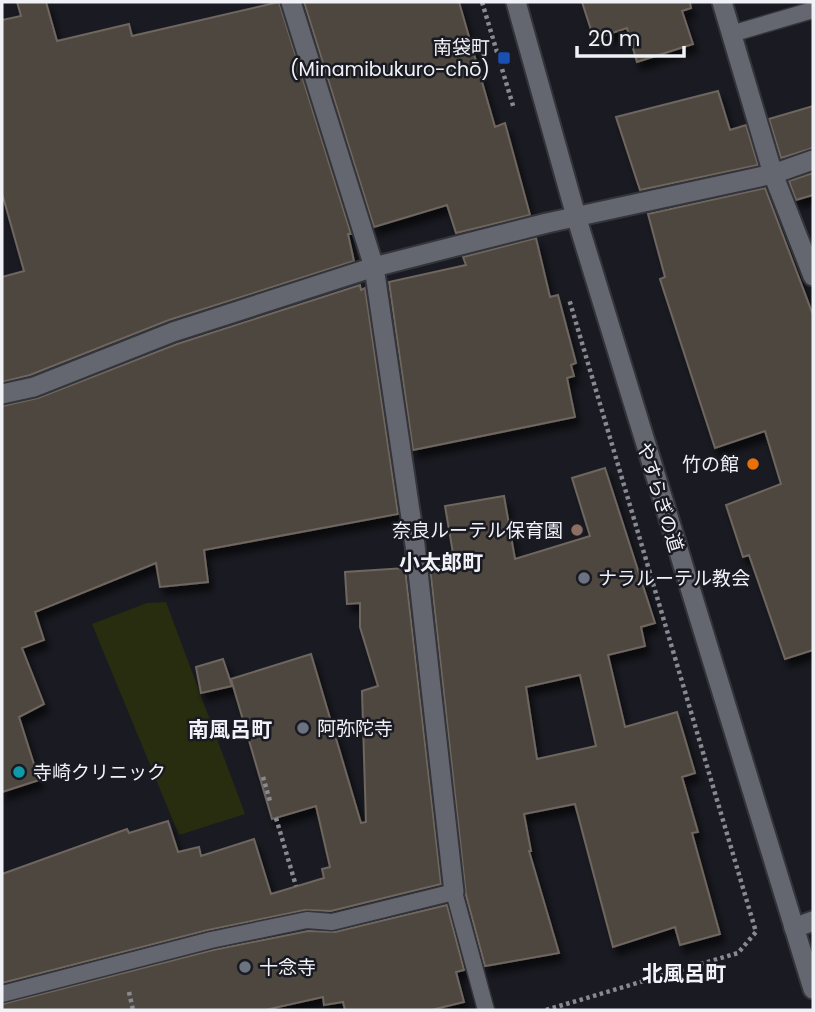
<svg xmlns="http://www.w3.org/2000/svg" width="815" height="1012" font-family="Poppins,'Noto Sans JP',sans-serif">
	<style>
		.green { fill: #272d0e }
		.building { fill: #4e4640; stroke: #6e665f; stroke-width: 2; fill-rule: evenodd; filter: url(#shadow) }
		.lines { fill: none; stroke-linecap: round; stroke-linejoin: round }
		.service-casing { stroke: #34353b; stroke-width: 19 }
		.minor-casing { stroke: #34353b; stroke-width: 23 }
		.tertiary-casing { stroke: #34353b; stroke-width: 23 }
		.path { stroke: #898a91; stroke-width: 4.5; stroke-dasharray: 3.5 3.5; stroke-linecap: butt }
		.service { stroke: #656770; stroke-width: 16 }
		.minor { stroke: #656770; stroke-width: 19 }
		.tertiary { stroke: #656770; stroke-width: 19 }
		.transit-dot { fill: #1a4fb4; stroke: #1a1b22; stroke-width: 2.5 }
		.food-dot { fill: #e8710a; stroke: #1a1b22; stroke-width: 2.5 }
		.education-dot { fill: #8d6e63; stroke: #1a1b22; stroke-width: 2.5 }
		.worship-dot { fill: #6b7280; stroke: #1a1b22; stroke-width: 2.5 }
		.culture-dot { fill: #0f9aa8; stroke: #1a1b22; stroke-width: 2.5 }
		.labels { text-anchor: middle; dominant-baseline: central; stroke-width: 5; stroke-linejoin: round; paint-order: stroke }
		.poi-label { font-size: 19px; fill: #f1f2f8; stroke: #1a1b22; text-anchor: start }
		.street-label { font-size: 19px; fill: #f1f2f8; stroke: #1a1b22 }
		.neighbourhood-label { font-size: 21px; font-weight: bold; fill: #f1f2f8; stroke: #1a1b22 }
	</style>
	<defs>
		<filter id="shadow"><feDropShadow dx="4.5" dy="8" stdDeviation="3.5" flood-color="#0009"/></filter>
	</defs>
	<rect width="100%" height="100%" fill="#1a1b22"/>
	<path class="green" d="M166,602L245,814L179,835L92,624L147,603Z"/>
	<path class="building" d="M17,2H46L57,41L129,24L132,36L279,2L351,234H348L354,261L169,320L30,375L2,382V277L24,271L2,193V20L21,16Z
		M304,2H459L495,127L505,123L530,215L456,233L447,205L374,227Z
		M582,2H690L691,8L682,11L693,44L637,62L627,28L594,39Z
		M718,91L730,130L746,125L758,165L640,190L616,117Z
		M813,106V148L781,158L769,119Z
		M813,173V195L796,200L789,181Z
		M765,188L813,315V650L785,659L749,555L743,557L726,505L781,484L765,431L715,448L660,279L665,277L648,214Z
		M536,238L550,297L558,295L576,363L571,365L574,376L567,378L575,417L413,450L389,282L466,265L463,257Z
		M360,285L361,290L365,288L398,514L204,550L208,582L160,587L156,563L35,612L44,640L22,648L44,704L19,717L39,780L2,792V406L38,398L177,344Z
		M605,468L655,623L641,627L645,646L608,655L625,727L677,712L695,773L682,777L698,832L692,833L720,934L680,945L675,927L613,947L575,804L524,814L531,851H529L559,953L485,966L466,895L430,567L455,565L445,506L504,496L515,559L590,536L572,478ZM580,675L596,746L537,759L526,687Z
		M405,568L441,884L331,911L305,910L208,930L2,983V874L127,829L129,833L168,821L178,852L199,847L201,856L254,839L271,894L324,878L322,869L330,867L316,806L272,819L231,679L311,654L361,823L366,822L362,691L378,686L360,627V603L347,604L345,572Z
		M223,659L232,686L201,693L196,667Z
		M447,905L464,970L456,972L464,1002L431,1010H345L343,1002L324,1005L323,997L265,1010H2V1004L213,950L308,931L335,932Z"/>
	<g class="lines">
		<defs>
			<path id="service" d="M731,34L813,10
				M2,994L211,940L307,920L332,922L454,892L486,1010"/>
			<path id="minor" d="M291,2L374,267L415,545L454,892
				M722,2L773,174L813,276
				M2,394L34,387L173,332L374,267L547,223L773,174L813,160
				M794,928L813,921"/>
			<path id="tertiary" d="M516,2L576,216L813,989"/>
		</defs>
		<use href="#service" class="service-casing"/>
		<use href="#minor" class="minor-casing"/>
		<use href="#tertiary" class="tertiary-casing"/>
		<path class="path" d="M482,2L514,109
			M263,777L270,801
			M276,818L296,886
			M129,992L133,1010
			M546,1010L738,953L756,932L569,299"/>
		<use href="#service" class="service"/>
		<use href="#minor" class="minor"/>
		<use href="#tertiary" class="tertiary"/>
	</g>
	<rect class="transit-dot" x="497" y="51" width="14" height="14" rx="3.5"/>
	<circle class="food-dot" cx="753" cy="464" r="7"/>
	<circle class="education-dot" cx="577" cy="530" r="7"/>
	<g class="worship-dot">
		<circle cx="584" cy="578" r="7"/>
		<circle cx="303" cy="728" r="7"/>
		<circle cx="245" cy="967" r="7"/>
	</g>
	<circle class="culture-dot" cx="19" cy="772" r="7"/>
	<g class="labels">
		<g class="poi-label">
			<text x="490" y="47" text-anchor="end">南袋町<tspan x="490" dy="22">(Minamibukuro-chō)</tspan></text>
			<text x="739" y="464" text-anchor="end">竹の館</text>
			<text x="563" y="530" text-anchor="end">奈良ルーテル保育園</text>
			<text x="598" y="578">ナラルーテル教会</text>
			<text x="317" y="728">阿弥陀寺</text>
			<text x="33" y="772">寺崎クリニック</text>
			<text x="259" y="967">十念寺</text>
		</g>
		<g class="street-label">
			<text transform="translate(660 497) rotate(73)">やすらぎの道</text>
		</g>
		<g class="neighbourhood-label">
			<text x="441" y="562">小太郎町</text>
			<text x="230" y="729">南風呂町</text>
			<text x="684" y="973">北風呂町</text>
		</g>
	</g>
	<rect width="815" height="1012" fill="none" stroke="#f1f2f8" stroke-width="7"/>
	<path d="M577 46v10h107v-10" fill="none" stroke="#f1f2f8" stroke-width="3.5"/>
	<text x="588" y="46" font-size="21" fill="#f1f2f8" stroke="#1a1b22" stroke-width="5" paint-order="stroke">20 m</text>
</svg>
